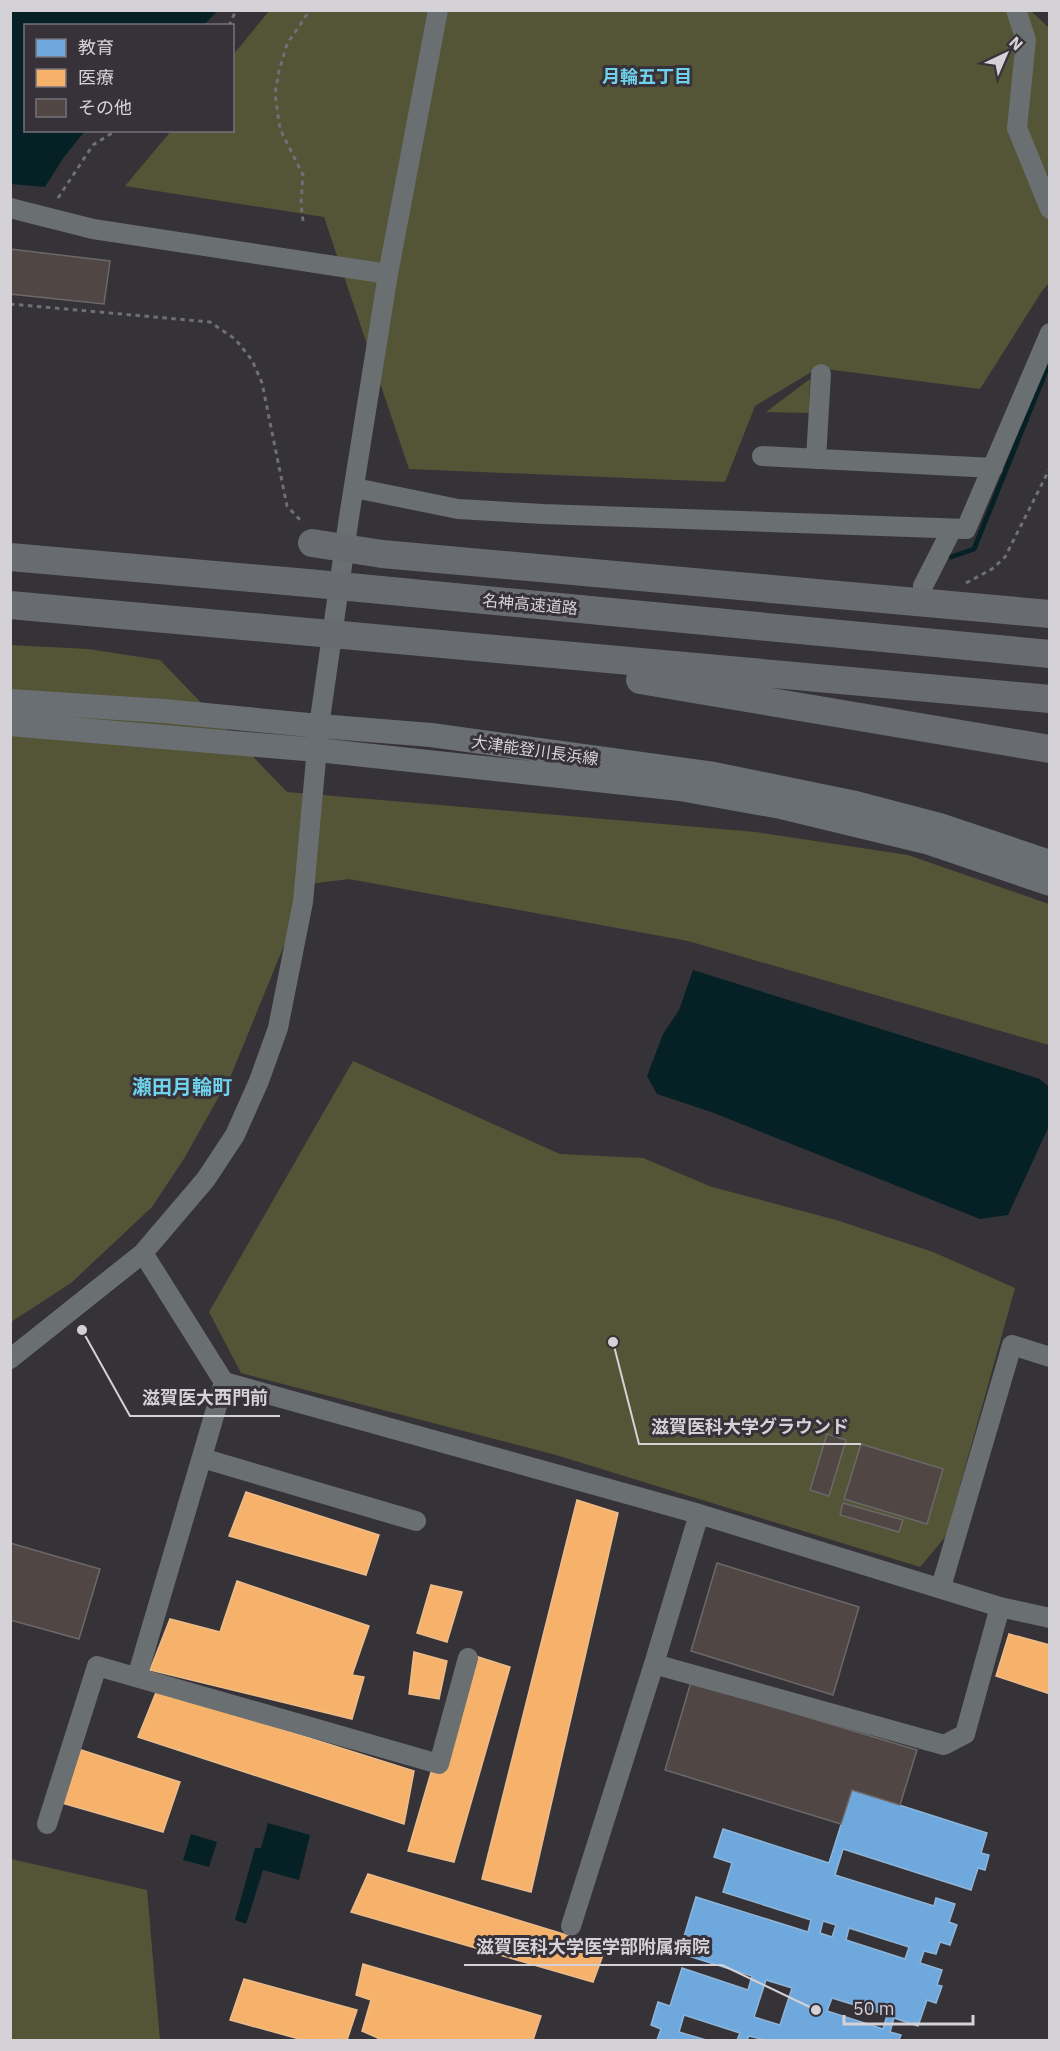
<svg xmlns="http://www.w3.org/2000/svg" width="1060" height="2051" font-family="'IBM Plex Sans','Noto Sans JP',sans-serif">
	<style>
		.green { fill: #535536 }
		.water { fill: #062125 }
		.schools { fill: #6fa8dc; stroke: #8eb5da; stroke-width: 1.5; fill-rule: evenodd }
		.health { fill: #f6b26b; stroke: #ecbc8b; stroke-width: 1.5 }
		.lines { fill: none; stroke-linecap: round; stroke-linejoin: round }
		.stream { stroke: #062125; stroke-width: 5 }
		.building { fill: #504745; stroke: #6b6869; stroke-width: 1.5 }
		.path { stroke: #6e7073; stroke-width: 3; stroke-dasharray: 4.5 4.5; stroke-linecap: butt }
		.minor { stroke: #6a6f72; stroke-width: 20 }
		.major { stroke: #6a6f74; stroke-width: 24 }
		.highway { stroke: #686c70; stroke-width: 28 }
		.labels { text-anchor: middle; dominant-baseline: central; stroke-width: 6; stroke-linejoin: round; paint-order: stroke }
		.street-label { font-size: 16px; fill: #d5d2d7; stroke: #373239 }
		.neighbourhood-label { font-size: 18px; font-weight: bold; fill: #70d3ed; stroke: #373239 }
		.quarter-label { font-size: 20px; font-weight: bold; fill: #70d3ed; stroke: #373239 }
		.leader { fill: none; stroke: #d5d2d7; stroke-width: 2 }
		.callout-dot { fill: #d5d2d7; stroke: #373239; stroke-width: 2 }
		.callout-label { font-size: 18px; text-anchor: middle; font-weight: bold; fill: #d5d2d7; stroke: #373239; stroke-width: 6; stroke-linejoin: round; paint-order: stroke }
	</style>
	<rect width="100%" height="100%" fill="#363338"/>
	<path class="green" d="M1030,10L1049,28V283L1042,291L980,389L818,368L755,406L725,482L409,469L324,217L125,186L171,131L232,130L233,55L269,11Z
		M810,379L809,413L766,412Z
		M11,645L88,649L160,660L287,792L756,832L908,855L1049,904V1045L688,941L349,879L309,884L232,1073L185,1157L152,1207L71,1283L11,1322Z
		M353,1061L560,1154L643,1158L712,1187L836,1220L933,1252L1015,1288L946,1536L920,1567L556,1455L241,1373L209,1312Z
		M11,1859L147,1890L160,2040H11Z"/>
	<path class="water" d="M16,11V10L217,11L204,25L26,26V130L85,131L64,157L45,187L11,184L10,12Z
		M693,970L1040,1079L1049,1087V1126L1008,1215L980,1219L714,1113L657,1094L647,1076L663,1034L679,1010Z
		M268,1823L310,1835L299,1880L263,1870L246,1924L235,1920L255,1848H261Z
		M191,1834L217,1842L209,1867L183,1860Z"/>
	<path class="schools" d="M852,1790L987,1833L981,1853L989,1855L985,1870L978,1868L971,1890L843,1849L835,1875L934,1906L936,1898L955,1904L949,1922L957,1925L950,1945L940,1942L936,1954L924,1951L920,1963L942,1970L937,1985L942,1986L936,2003L927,2000L918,2026L894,2018L890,2032L901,2035L899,2040H765L749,2036L747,2040H737L740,2033L684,2015L679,2032L706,2040H657L661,2029L651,2025L658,2002L670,2006L682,1968L748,1990L752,1976L679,1953L696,1897L808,1932L811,1920L723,1892L732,1863L714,1857L723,1829L829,1863ZM823,1921L836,1925L832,1937L820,1933ZM849,1928L909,1947L905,1959L846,1940ZM766,1980L792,1988L780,2025L754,2017ZM832,1998L887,2015L883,2029L827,2011Z"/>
	<path class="health" d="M246,1492L379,1535L366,1575L229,1536Z
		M577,1500L618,1513L531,1892L482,1879Z
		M237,1581L369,1626L352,1675L364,1677L352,1719L150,1670L170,1619L220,1632Z
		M431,1585L462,1592L447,1642L417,1633Z
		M1009,1634L1050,1645V1694L996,1676Z
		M414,1652L447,1661L439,1699L409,1694Z
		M466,1653L510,1667L454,1862L408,1851Z
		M157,1690L414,1771L404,1824L138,1737Z
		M72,1747L180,1782L163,1832L55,1801Z
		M368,1874L606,1947L593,1982L351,1912Z
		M363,1964L541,2016L533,2040H377L378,2038L362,2031L371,2000L356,1995Z
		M244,1979L357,2010L347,2040H303L230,2020Z"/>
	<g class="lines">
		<path class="stream" d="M951,557L974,549L1050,361"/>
	</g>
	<path class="building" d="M10,249L110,261L104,304L10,294Z
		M827,1434L846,1440L829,1496L810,1490Z
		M861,1444L943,1469L927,1524L844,1499Z
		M843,1503L903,1520L899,1532L840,1515Z
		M10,1543L100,1569L79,1639L10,1620Z
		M717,1563L859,1607L833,1695L691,1651Z
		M691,1682L917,1750L900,1805L852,1790L841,1824L665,1770Z"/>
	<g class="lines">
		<path class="path" d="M229,26L236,10
			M58,198L93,145L117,130
			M303,221L301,204L303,175L280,129L275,94L279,71L287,44L310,10
			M10,304L210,322L235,339L252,360L262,383L287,506L302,522
			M966,583L992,569L1005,557L1050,468"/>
		<path class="minor" d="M1016,10L1026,40L1017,128L1050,209
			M10,208L93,229L388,274
			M762,456L993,468
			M816,459L821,374
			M355,488L458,509L543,514L966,529L1050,333
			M923,586L952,529
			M143,1253L224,1382L699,1514L1000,1607L1050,1618
			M10,1359L143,1253L206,1179L235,1135L259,1081L278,1028L303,902L319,726L349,517L388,274L438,10
			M202,1458L416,1521
			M941,1587L1012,1345L1050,1357
			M654,1664L944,1745L965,1734L1000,1607
			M137,1677L224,1382
			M47,1824L97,1666L439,1764L468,1658
			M571,1926L654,1664L699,1514"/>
		<path class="major" d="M10,701L164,711L319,726L431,735L714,774L856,803L940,825L1050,862
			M10,724L317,750L680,789L781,807L926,842L1050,884"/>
		<path class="highway" d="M312,543L382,554L1050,614
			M10,557L308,583L1050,654
			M10,605L1050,699
			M640,680L1050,749"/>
	</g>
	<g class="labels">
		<g class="street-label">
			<text transform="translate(530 604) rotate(5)">名神高速道路</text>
			<text transform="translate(535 750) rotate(8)">大津能登川長浜線</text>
		</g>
		<g class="neighbourhood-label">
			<text x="647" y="76">月輪五丁目</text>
		</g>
		<g class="quarter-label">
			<text x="182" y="1086">瀬田月輪町</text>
		</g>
	</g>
	<path class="leader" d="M82 1330L130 1416H280M613 1342L639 1444H861M816 2010L722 1965H464"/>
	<g class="callout-dot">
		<circle cx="82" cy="1330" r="6"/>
		<circle cx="613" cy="1342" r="6"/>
		<circle cx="816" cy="2010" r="6"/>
	</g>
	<g class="callout-label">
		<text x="205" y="1404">滋賀医大西門前</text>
		<text x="750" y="1433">滋賀医科大学グラウンド</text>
		<text x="593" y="1953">滋賀医科大学医学部附属病院</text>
	</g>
	<rect width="1060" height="2051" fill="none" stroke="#d5d2d7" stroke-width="24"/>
	<rect x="24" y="24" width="210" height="108" fill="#373239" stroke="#767278" stroke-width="1.5"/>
	<rect x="36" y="39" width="30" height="18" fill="#6fa8dc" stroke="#767278" stroke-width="1.5"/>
	<text x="78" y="54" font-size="18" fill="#d5d2d7">教育</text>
	<rect x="36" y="69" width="30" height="18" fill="#f6b26b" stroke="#767278" stroke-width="1.5"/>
	<text x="78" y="84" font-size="18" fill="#d5d2d7">医療</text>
	<rect x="36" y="99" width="30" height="18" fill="#504745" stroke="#767278" stroke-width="1.5"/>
	<text x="78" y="114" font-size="18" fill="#d5d2d7">その他</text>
	<g transform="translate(1006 54) rotate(44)" stroke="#373239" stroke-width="4.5" paint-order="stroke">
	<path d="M0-4.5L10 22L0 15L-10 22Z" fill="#d5d2d7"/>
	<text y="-9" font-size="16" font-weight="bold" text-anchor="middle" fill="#d5d2d7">N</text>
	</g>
	<path d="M844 2015v9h129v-9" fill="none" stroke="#d5d2d7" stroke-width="3"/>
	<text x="853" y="2015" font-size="18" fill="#d5d2d7" stroke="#373239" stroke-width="4.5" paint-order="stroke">50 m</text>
</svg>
